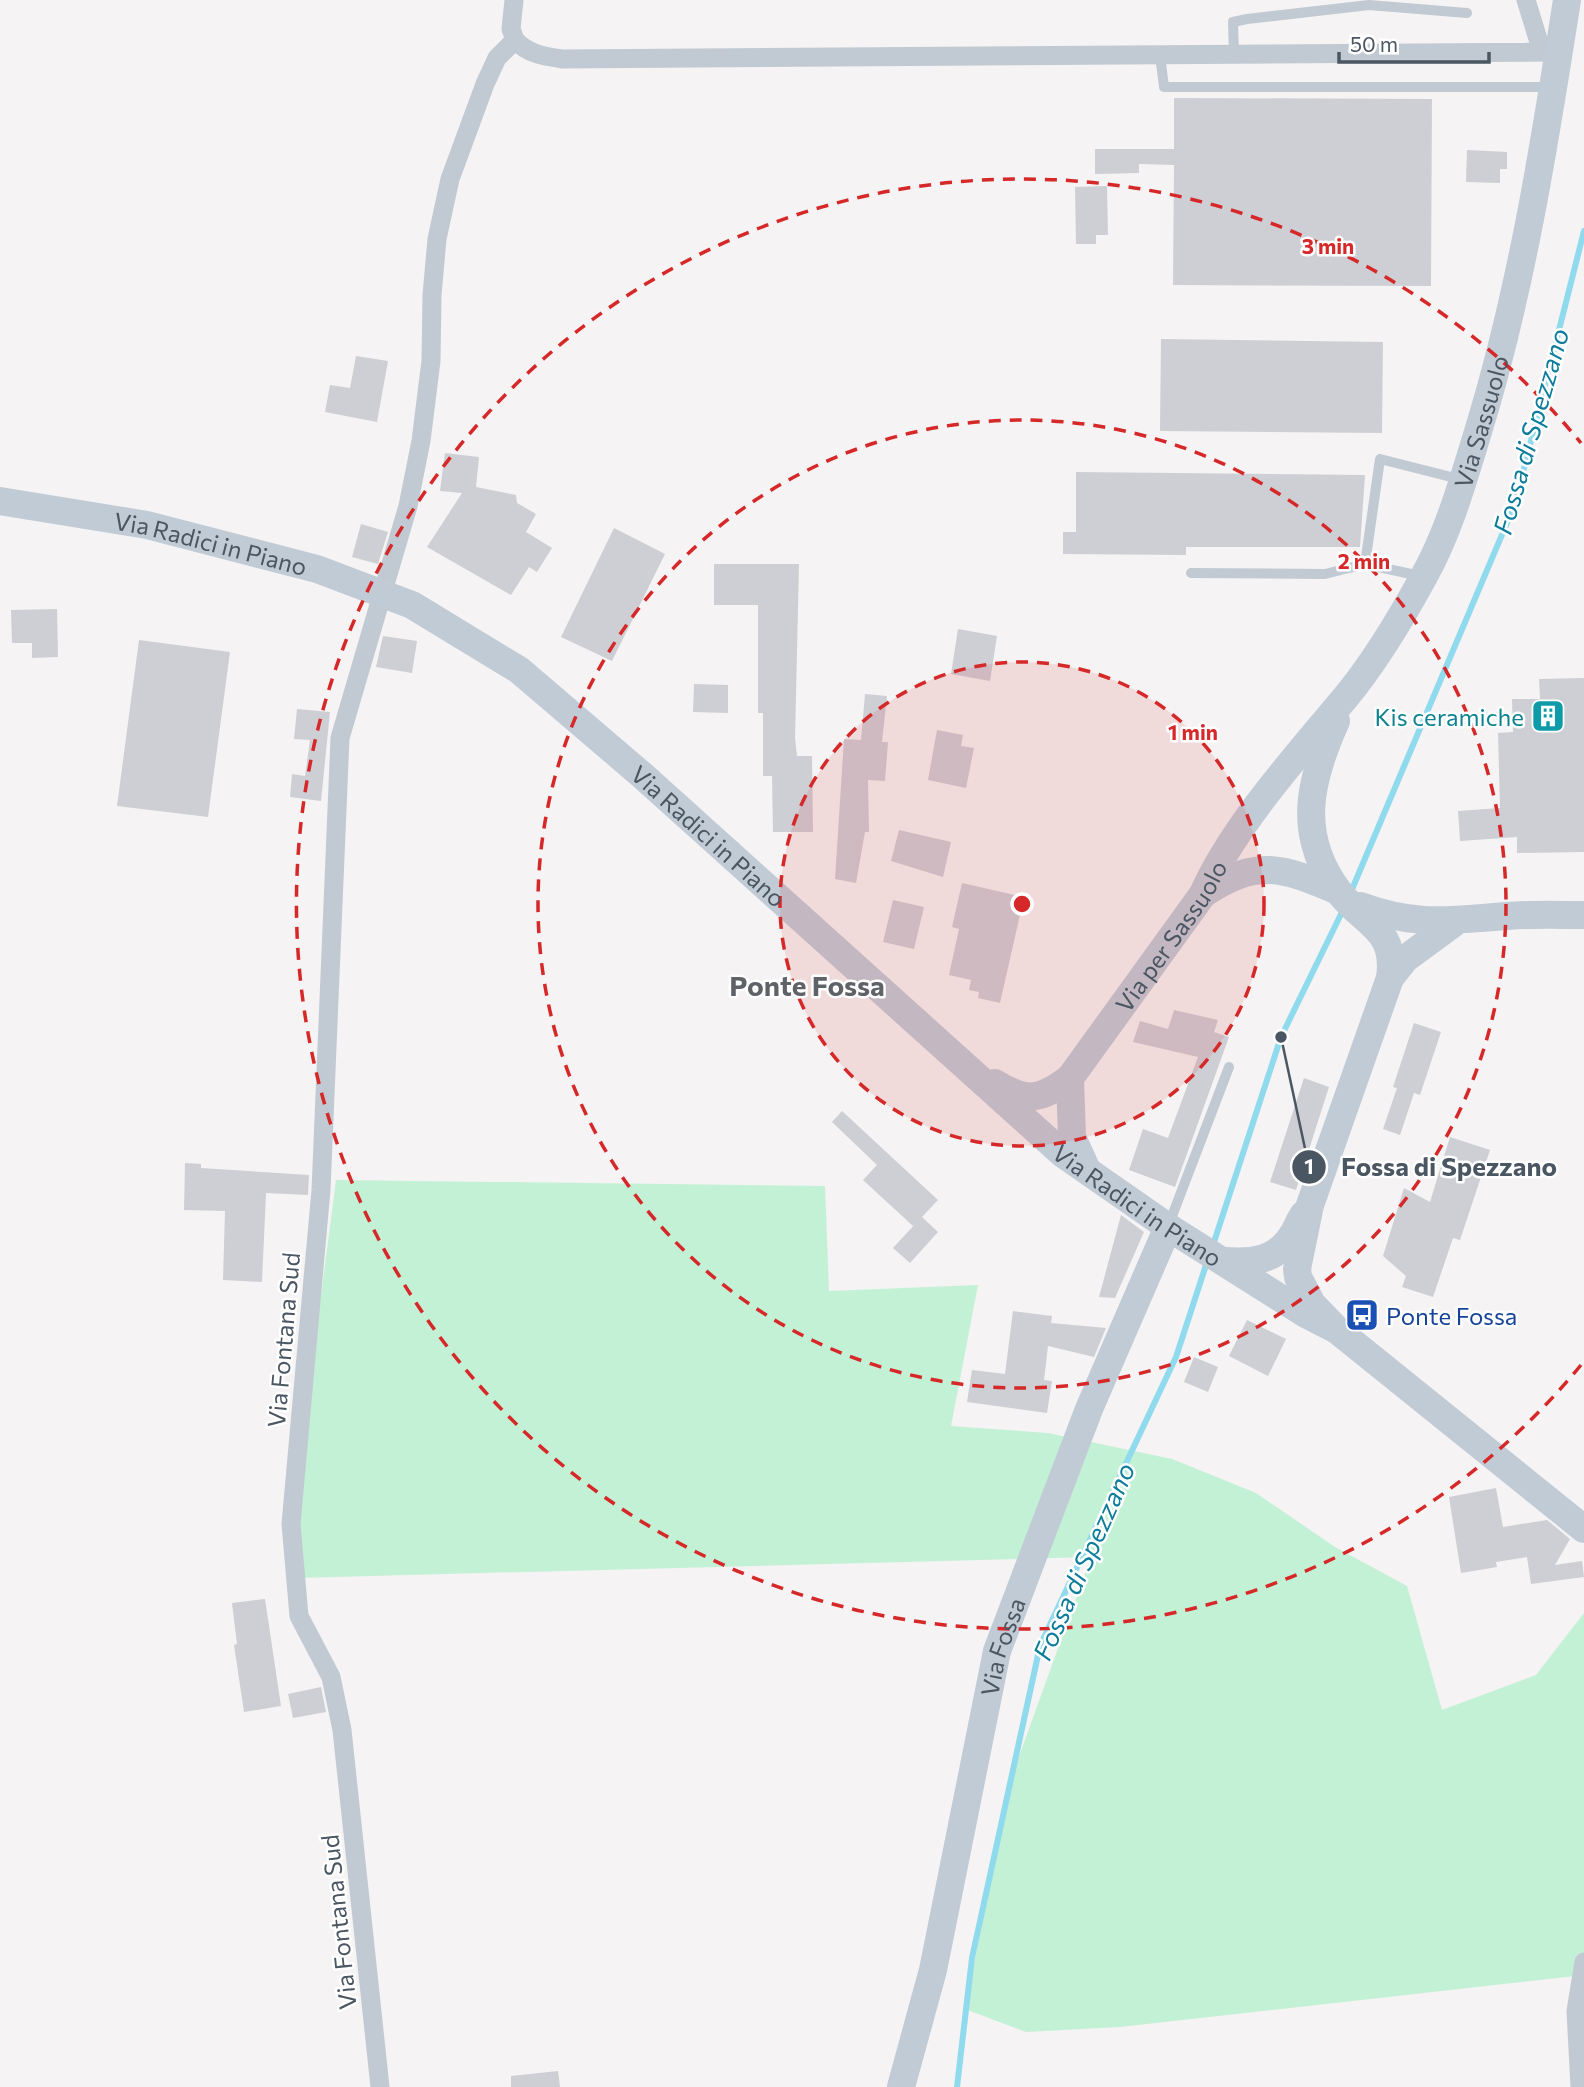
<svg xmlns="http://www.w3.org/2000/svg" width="1584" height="2087" font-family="Commissioner,sans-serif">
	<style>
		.green { fill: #c3f1d5 }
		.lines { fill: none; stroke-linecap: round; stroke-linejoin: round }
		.stream { stroke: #90daee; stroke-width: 6 }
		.building { fill: #cdcfd5 }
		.lane { stroke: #c1cad2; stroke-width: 10 }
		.street { stroke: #c1cad2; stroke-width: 19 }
		.secondary { stroke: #c1cbd6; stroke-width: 28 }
		.ring { fill: none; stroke: #d62828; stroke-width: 3.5; stroke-dasharray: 12 9 }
		.labels { text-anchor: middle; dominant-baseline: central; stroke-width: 5; stroke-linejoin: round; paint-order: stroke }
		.street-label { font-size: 24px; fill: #4a5661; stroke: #fff }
		.culture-label { font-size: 24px; fill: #0d838f; stroke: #fff; text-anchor: end }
		.transit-label { font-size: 24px; fill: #164399; stroke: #fff; text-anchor: start }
		.water-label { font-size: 26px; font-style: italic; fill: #0c7c9b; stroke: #fff }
		.quarter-label { font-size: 28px; font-weight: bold; fill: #5f6368; stroke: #fff }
		.centre { fill: #d62828; stroke: #fff; stroke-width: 3.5 }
		.ring-label { font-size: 21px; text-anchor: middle; font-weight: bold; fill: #d62828; stroke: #fff; stroke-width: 5; stroke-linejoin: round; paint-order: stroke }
		.leader { fill: none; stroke: #4a5661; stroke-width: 2.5 }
		.callout-dot { fill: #4a5661; stroke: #fff; stroke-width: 2.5 }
		.mark-label { font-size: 21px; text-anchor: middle; font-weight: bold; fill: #fff }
		.callout-label { font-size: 26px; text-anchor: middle; font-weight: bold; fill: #4a5661; stroke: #fff; stroke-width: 5; stroke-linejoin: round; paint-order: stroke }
	</style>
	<rect width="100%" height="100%" fill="#f5f3f3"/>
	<path class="green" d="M336,1180L825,1186L829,1291L978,1285L951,1426L1048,1433L1172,1459L1256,1493L1335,1547L1407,1586L1442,1710L1536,1675L1584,1613V1975L1120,2027L1026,2032L965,2009L1013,1773L1091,1557L297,1578L292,1519Z"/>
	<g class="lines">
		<path class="stream" d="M1350,894L1515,504L1584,231
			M1213,1245L1281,1037L1343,910
			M957,2087L972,1958L1040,1646L1176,1357L1207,1262"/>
	</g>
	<path class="building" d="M1174,98L1432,99L1431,286L1173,285L1174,165L1139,164V173L1095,174V149H1174Z
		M1467,150L1507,152V169H1500V183L1466,182Z
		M1107,186L1108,235H1096V244H1076L1075,187Z
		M1161,339L1383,342L1382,433L1160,431Z
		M356,356L388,361L377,422L325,412L330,385L350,388Z
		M445,453L479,457L476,487L516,495L517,503L536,514L526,532L552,548L537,572L529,567L511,595L427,547L462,493L440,491Z
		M1076,472L1365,475L1360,547H1186V555L1063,554V532H1076Z
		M361,524L388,532L378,564L352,557Z
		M614,528L665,554L612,661L561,637Z
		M714,564H799L795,738L797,756H812L813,832H773L772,776H763V713H758V605H714Z
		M57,609L58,657L32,658V643H12L11,610Z
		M958,629L997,636L990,681L951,674Z
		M383,636L417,641L412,673L376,667Z
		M139,640L230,652L208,817L117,806Z
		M1584,678V852L1517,853V837L1460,841L1458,811L1500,808L1498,733L1513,732L1512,699H1540L1539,679Z
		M694,684L728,685V713L693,712Z
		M865,694L887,696L882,742H888L885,781L868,780L869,832H865L856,883L835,879L844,739L861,740Z
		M297,709L330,712L321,801L290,797L292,774L305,776L310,740L294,739Z
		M937,730L963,735L961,746L974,748L966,788L928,780Z
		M899,830L951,842L943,877L891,861Z
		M962,883L1024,897L1000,1003L978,998L979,992L969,990L971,980L949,975L959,929L952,927Z
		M893,900L924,907L914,949L883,942Z
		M1174,1010L1218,1020L1214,1032L1229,1037L1175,1187L1129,1170L1143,1129L1168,1138L1198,1057L1133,1042L1140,1021L1168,1029Z
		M1414,1023L1441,1032L1420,1095L1414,1093L1400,1135L1383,1129L1397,1088L1393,1087Z
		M1304,1078L1329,1087L1296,1190L1270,1182Z
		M842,1111L938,1200L922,1217L938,1232L910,1263L893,1248L917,1222L913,1226L863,1180L877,1165L832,1122Z
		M1450,1137L1490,1150L1460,1240L1453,1238L1433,1297L1402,1287L1406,1276L1383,1256L1404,1188L1430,1202Z
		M185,1163L201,1164V1168L309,1175L308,1195L266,1193L262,1282L223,1280L225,1211L184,1210Z
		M1121,1215L1144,1232L1115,1298L1099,1297Z
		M1013,1311L1052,1316L1051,1323L1106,1328L1094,1357L1048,1346L1044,1380L1052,1381L1047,1413L967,1402L972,1370L1005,1374Z
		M1247,1320L1286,1339L1268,1376L1229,1356Z
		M1194,1357L1218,1367L1208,1392L1184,1382Z
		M1496,1488L1503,1527L1547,1520L1570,1539L1555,1565L1582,1561L1584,1577L1531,1584L1527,1557L1496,1562L1497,1567L1461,1573L1449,1497Z
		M265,1599L281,1706L244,1712L234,1645L237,1644L232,1603Z
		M321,1687L326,1712L293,1718L288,1694Z
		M558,2071L560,2087H511V2076Z"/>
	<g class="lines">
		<path class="lane" d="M1234,54L1233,22L1247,19L1369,5L1467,13
			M1160,55L1164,87H1549
			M1365,564L1380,459L1463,480
			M1191,573L1325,574L1365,564L1420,576
			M1169,1224L1229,1067"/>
		<path class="street" d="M1526,0L1542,52
			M515,40C528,54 543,56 562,59L1559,52
			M380,2087L342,1730L331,1677L299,1616L291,1524L321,1190L340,738L408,506L421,441L431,361L432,295L437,239L450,179L485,84L497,58L515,40L511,29L514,0
			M1580,2087L1576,2011L1584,1962"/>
		<g class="secondary">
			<path id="s1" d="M0,501L147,525L317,569L412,605L519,670L643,776L1063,1154L1168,1227L1304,1313L1337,1330"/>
			<path d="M1336,721C1309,781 1296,835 1339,892C1364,925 1397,928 1390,978L1310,1205L1297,1269L1298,1277L1312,1304L1337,1330L1584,1529"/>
			<path d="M1203,894C1257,858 1281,867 1338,891"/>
			<path d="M1360,906C1418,927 1449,920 1508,916C1533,914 1559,915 1584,915"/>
			<path d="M1390,978L1405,959L1454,923"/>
			<path d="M1070,1078L1072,1137L1087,1170"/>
			<path id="s2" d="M995,1083C1027,1103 1041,1100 1070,1078L1203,894C1232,828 1298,754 1345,698C1375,662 1400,620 1423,578C1448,534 1462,484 1477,435C1521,293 1544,147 1567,0"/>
			<path d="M1224,1261C1252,1263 1277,1261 1293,1234C1297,1228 1299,1221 1304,1214"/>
			<path id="s3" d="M901,2087L933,1970L997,1651L1089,1409L1168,1227"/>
		</g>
	</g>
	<circle cx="1022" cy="904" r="242" fill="#d62828" fill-opacity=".12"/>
	<g class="ring">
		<circle cx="1022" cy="904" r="242"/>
		<circle cx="1022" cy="904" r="484"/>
		<path d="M1581 1365A725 725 0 1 1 1581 443"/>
	</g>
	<defs>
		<symbol id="building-square" viewBox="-11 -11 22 22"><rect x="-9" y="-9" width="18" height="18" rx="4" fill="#0f9aa8" stroke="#fff"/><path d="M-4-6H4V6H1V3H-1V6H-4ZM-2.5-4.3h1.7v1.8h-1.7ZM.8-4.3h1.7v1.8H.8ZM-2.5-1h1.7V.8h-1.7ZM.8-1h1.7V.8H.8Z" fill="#fff"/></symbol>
		<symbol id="bus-square" viewBox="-11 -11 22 22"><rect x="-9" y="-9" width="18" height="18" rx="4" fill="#1a4fb4" stroke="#fff"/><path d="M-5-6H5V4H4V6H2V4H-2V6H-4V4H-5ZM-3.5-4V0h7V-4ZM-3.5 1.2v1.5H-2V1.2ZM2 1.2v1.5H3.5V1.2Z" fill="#fff"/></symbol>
	</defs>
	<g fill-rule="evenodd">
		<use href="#building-square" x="1529" y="697" width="38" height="38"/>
		<use href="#bus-square" x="1343" y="1296" width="38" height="38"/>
	</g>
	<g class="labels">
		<g class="street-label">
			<text stroke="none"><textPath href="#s2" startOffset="863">Via Sassuolo</textPath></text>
			<text stroke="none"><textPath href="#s1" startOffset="215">Via Radici in Piano</textPath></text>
			<text stroke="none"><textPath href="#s1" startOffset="803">Via Radici in Piano</textPath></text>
			<text stroke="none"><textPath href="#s2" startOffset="257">Via per Sassuolo</textPath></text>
			<text stroke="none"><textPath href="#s1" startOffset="1370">Via Radici in Piano</textPath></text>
			<text transform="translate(283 1340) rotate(-85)">Via Fontana Sud</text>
			<text stroke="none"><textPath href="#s3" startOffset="452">Via Fossa</textPath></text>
			<text transform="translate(338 1922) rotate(-96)">Via Fontana Sud</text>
		</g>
		<g class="culture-label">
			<text x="1524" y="716">Kis ceramiche</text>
		</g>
		<g class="transit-label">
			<text x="1386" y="1315">Ponte Fossa</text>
		</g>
		<g class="water-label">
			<text transform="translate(1530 431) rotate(-74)">Fossa di Spezzano</text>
			<text transform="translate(1083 1561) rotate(-66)">Fossa di Spezzano</text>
		</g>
		<g class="quarter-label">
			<text x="807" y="985">Ponte Fossa</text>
		</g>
	</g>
	<circle cx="1022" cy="904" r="10" class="centre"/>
	<g class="ring-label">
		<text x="1328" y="254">3 min</text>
		<text x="1364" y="569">2 min</text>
		<text x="1193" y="740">1 min</text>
	</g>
	<path class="leader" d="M1281 1037L1309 1167"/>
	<g class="callout-dot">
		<circle cx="1281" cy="1037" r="7"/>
		<circle cx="1309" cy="1167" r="18"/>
	</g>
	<g class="mark-label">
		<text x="1309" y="1174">1</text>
	</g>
	<g class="callout-label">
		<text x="1449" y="1176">Fossa di Spezzano</text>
	</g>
	<path d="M1339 52v10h150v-10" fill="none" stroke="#4a5661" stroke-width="3.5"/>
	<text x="1350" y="52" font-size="21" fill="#4a5661" stroke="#ffffff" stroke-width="5" paint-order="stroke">50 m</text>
</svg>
